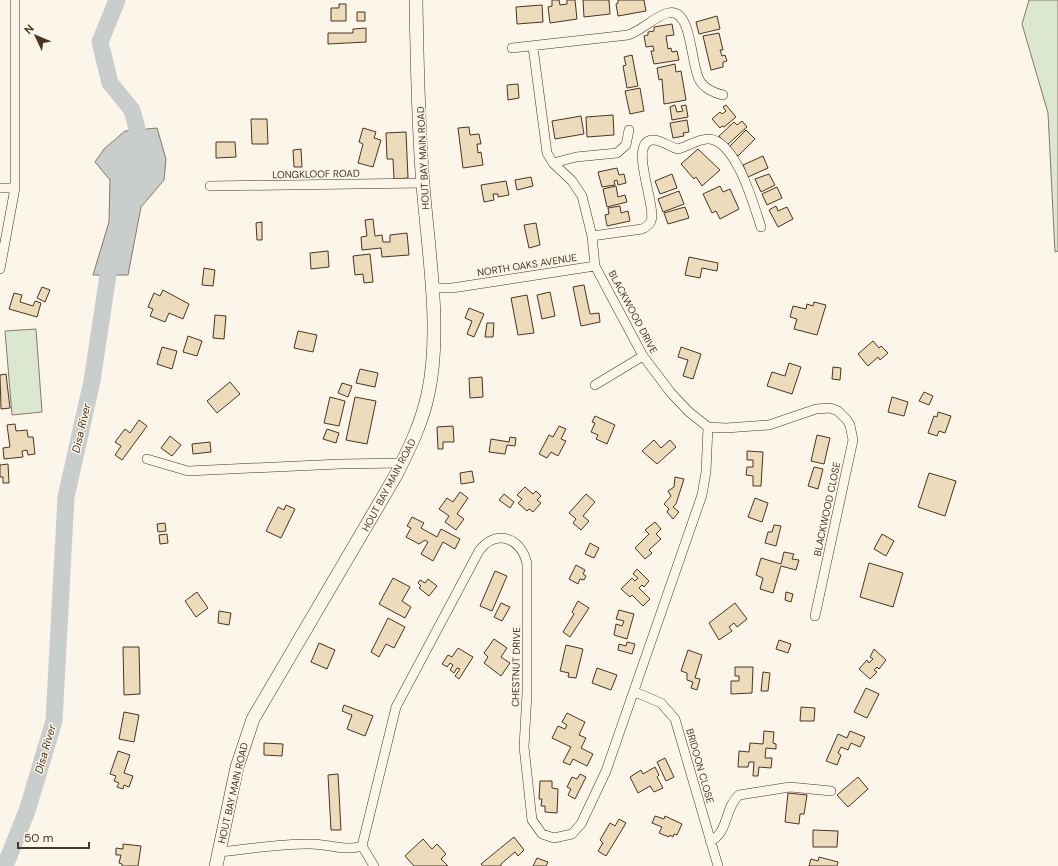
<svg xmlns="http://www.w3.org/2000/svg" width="1058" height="866" font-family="'DM Sans',sans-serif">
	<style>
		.green { fill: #dce7d0; stroke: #887966 }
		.water { fill: #c9cecd; stroke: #887966 }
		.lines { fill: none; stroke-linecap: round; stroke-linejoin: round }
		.river { stroke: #c9cecd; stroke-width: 17 }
		.building { fill: #ecdcbc; stroke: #4a3520 }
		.street-casing { stroke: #4a3520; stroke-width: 10 }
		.primary-casing { stroke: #4a3520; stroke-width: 14 }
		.street { stroke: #fbf6e9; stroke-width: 9 }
		.primary { stroke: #fbf6e9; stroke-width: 13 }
		.labels { text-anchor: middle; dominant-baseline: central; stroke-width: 3; stroke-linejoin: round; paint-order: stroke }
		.street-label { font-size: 10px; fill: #4a3520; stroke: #fbf6e9 }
		.water-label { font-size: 11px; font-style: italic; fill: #4a3520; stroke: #fbf6e9 }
	</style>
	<rect width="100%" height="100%" fill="#fbf6e9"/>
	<path class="green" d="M1029,0H1058V251L1055,252L1048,113L1022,24Z
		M36,329L42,412L12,415L5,331Z"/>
	<path class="water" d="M157,128L166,159L164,180L141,207L128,275H93L109,222L110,180L95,162L104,149L125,131Z"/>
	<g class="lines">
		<path class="river" d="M117,0L100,42L110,83L132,110L141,144L139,152
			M5,866L27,811L54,721L66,497L92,381L108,275L113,253"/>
	</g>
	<path class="building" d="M552,0H559L560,5L567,4V0H575L577,19L550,23L548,7L552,6Z
		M583,0H609L610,14L584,17Z
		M618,0H644L646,11L618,16L616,4L618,3Z
		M339,4H346V21H331V8H339Z
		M542,5L543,22L517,24L516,7Z
		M357,12H365V21H357Z
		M717,16L720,29L699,34L696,22Z
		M672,24L674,35L666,36L668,49L671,48L672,52L677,51L679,60L654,64L651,51H654L653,46L646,47L644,36L648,35V32L654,31V27Z
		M366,28V42L328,44V33H353V29Z
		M719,33L723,50H720L722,56L725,55L727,61L723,62V67L711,70L703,36Z
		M632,55L638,86L627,88L623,66L626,65L624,57Z
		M675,64L676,72L681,71L686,100L664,104L662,79L659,80L657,68Z
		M518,84L519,98L508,100L507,85Z
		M640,88L644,111L630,114L625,91Z
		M675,105L677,112L683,111L681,106L686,105L688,117L672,120L670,107Z
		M726,105L736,117L724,127L722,126L720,128L712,119L720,112L722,114L726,111L723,107Z
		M613,115L614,135L587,137L586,117Z
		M581,116L584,134L555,139L552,121Z
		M251,119H267L268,144H252Z
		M687,120L689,132L683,133L684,136L673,138L670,123Z
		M742,121L747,127L727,145L719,136L734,122L737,125Z
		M469,127L470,135L479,134L481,144H477L478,153L481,152L483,165L463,168L458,128Z
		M363,128L376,132L374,138L381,140L373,167L358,163L363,144L359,142Z
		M746,130L755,139L738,156L729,147Z
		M406,132L408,178L394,179L393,159H387L386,133Z
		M216,142H235L236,157L216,158Z
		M301,149L302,167H294L293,150Z
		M698,149L720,170L702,186L696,177L694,179L681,164Z
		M763,156L768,168L748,177L743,165Z
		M617,168L619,175L624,174L626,183L618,185L617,180L614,181L615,185L602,187L598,172Z
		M672,174L677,188L660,194L655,181Z
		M769,174L775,185L761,192L755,179Z
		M531,177L533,186L517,190L515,180Z
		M506,181L509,195L498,197V194H493L494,200L484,202L481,185Z
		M616,186L618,197L625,195L627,202L607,207L603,189Z
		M720,186L723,192L730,189L739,209L720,219L716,211L712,213L703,194Z
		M777,187L782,198L767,205L762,194Z
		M679,191L684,204L663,212L658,199Z
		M620,206L621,213L628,211L630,221L607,226L605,215L609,214L608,208Z
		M776,206L778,211L787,207L793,219L778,227L769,210Z
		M685,207L689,218L668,224L664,213Z
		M373,219L375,236L382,235L383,242H390V235L407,233L409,255L382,257L381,248L362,250L361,237L367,236L365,220Z
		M262,222V240H257L256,223Z
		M536,223L540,245L529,248L524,225Z
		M328,251L329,267L311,269L310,253Z
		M370,254L373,282L364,283L363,274L355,275L353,256Z
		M689,257L718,263L717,271L702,268L700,278L685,275Z
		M204,268L215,270L213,286L202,285Z
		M584,285L590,314L599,313L600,322L581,326L573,287Z
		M42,287L50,290L45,302L37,298Z
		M163,290L189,304L183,319L169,313L165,322L150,316L153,309L148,307L154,293L160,296Z
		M550,292L555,316L542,319L537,295Z
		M14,293L22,295L20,302L33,306L35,301L41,303L37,317L9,309Z
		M527,295L534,333L518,335L511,298Z
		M814,302L826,305L817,335L794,329L797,319L790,317L793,306L806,309L807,304L813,306Z
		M469,308L484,314L474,337L467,334L472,321L465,318Z
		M215,315L226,316L224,339L213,338Z
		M487,323H494L493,337H485Z
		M298,331L317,335L313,352L294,348Z
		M188,336L202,341L197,356L183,352Z
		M873,341L879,348L881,346L888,353L880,360L878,357L868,366L858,354Z
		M162,347L177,351L172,369L157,364Z
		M681,347L701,354L693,379L683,376L688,360L678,357Z
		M789,363L801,367L792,394L767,386L772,372L785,376Z
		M833,367L841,368L840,380L832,379Z
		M360,369L378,373L375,387L356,383Z
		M6,374L10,408L1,409L0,375Z
		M482,377L483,397L470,398L469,378Z
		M230,382L240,394L217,413L207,401Z
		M342,383L352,386L348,397L338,393Z
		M924,392L933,396L929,405L919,401Z
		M330,397L345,401L339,426L324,423Z
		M355,397L376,401L367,444L346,440Z
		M892,397L908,402L904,416L888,412Z
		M938,412L951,416L945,433L939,431L937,436L928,433L934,416L937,417Z
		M595,416L615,425L607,444L596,439L598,435L591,432L595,423L592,422Z
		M139,420L147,426L122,460L115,455L121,446L115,442L125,429L130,433Z
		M15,424L16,431L27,430L28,437H33L35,454L28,455L27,450L22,451L23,457L4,459L3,448L10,447L7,425Z
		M453,426L454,442H443V449H438L437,427Z
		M559,426L566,429L561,439L566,441L558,456L551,452L547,458L539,454L549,435L553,437Z
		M327,429L339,433L336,443L323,439Z
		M817,435L830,438L824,464L811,461Z
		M170,436L181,445L172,456L161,448Z
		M510,437L516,438L515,446L507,445L505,454L489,452L491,439L509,442Z
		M654,440L661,448L670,440L676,447L657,464L642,451Z
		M210,442L211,452L193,454L192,444Z
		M747,451L763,452L761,486H753V476L746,475L747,467H753V460H747Z
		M8,464L9,483H3V477H0V465Z
		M814,467L823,469L818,489L808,486Z
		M472,471L474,482L461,484L460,473Z
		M929,473L956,481L945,516L918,507Z
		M675,477L684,479L676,504L673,507L679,512L673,519L667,512L669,509L664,504L671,496L668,491L674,487Z
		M525,487L533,494L536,491L541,496L537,500L541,503L533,512L529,509L527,511L518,503L522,499L517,495Z
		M460,492L468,498L457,514L464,519L456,530L445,522L449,516L439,509L447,498L453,502Z
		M504,494L514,502L510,508L499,500Z
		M586,494L595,502L583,516L589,521L581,530L573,523L576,519L569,513Z
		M755,498L768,503L762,522L748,517Z
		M286,505L295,509L281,538L266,531L278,507L284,510Z
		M412,517L424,523L421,528L437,537L441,529L460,539L455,549L443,542L433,561L421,554L428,542L425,540L419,544L406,537L411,528L407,526Z
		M655,522L661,529L656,534L661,539L649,550L652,553L645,559L635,548L649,534L645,530Z
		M165,523L166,531L158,532L157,524Z
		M774,525L781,526L776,546L765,543L768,532H772Z
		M167,534L168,543L160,544L159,535Z
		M882,534L894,541L886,556L874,549Z
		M590,543L599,548L594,558L585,554Z
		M784,552L794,554L792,559L799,560L796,570L781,566L773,593L760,589L763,578L756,575L761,558L781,564Z
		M869,563L903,573L893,607L860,597Z
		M576,565L585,570L583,574L586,576L584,580L580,579L578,584L569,579Z
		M637,569L649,581L644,587L642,585L639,588L650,599L643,606L632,595L630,597L621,589L632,578L635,581L638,578L633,574Z
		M495,571L507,576L492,611L480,606Z
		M393,578L410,587L402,601L411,607L405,618L379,604Z
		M428,579L437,586L429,596L419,588L421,586L418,583L420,580L425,583Z
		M197,592L208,608L196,617L185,601Z
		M786,592L793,594L791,602L785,600Z
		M578,601L589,608L570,637L563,632L574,614L572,612Z
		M501,603L510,607L502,621L494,617Z
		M735,603L747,619L737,627L734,623L729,627L732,631L719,640L709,623Z
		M619,610L634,614L627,639L614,635L616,624L622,626L624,621L616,619Z
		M219,611L231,613L229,625L218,623Z
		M388,618L405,627L394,648L386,644L379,657L371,652Z
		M494,639L507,648L501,657L510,663L501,676L484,663L488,657L484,653Z
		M779,640L791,644L788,653L776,649Z
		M627,642L635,644L632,654L618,650L619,644L626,646Z
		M319,643L335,650L327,669L311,662Z
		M566,645L583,649L576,678L568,677L569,673L560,671Z
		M123,647H139L140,694L124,695Z
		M458,648L473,657L459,679L455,676L460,669L457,668L454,673L450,670L453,665L450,663L447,667L442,664L448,655L452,657Z
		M874,649L886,660L879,669L877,667L874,670L877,672L870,679L859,669L867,660L869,663L873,659L870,657Z
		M688,650L702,655L695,678L700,679L697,690L691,688L693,682L687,680V673L681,671Z
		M735,667H753L752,693L731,694V681H739V676H735Z
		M597,668L617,675L611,690L592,683Z
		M763,672L770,673L768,691H761Z
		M866,688L879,694L867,718L854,712Z
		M344,705L373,716L365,736L347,729L352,715L342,711Z
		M801,707L815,708L814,721H800Z
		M124,712L139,715L134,742L119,739Z
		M567,713L585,722L579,735L586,738L581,748L593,754L587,766L573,759L570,765L563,762L571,747L552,738L558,726L565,729L567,725L562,722Z
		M764,731L774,732L773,743L776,744V749L766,748L765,758H772L771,768L759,767L758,776H753L754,762H749L748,767H738L739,751L749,752L750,743L763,744Z
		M850,731L865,737L860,747L851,743L848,750L841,747L838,753L841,755L837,765L826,761L838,734L847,738Z
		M264,743L283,744L282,756L264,755Z
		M118,751L130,755L124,773L133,776L129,787L124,785L123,789L117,787L119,783L114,781L116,776L110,774Z
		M665,758L674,777L666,781L657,762Z
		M655,767L659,775L657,777L663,788L654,792L650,786L638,793L630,777L641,770L643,774Z
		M338,774L341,830H331L328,775Z
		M580,774L586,777L575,799L568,795L571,789L567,787L572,777L577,779Z
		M858,777L868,789L848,807L837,795Z
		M540,781H552V788L558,789L557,813L545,812V806H541L542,799H539Z
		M788,793L807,795L805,808L804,814H800L799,824L785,822Z
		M655,816L664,819L665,816L682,824L677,835L674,834L673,837L670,835L669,837L659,833L662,827L652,823Z
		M619,819L626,823L606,856L598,851L603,843L600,840L610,823L615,826Z
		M813,830L838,831L837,847H813Z
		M514,837L524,850L518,856L515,852L501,864V866H483L481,864Z
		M423,839L432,849L437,844L446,854L441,859L448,866H414L405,856Z
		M123,844L141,846L138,866H122V864L119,863L121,855H116V848L123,849Z
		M819,857L838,862L837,866H809L811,859L818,861Z
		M537,858L548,862L546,866H533Z"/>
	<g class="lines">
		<defs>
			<path id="street" d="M533,47L547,153L553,163L572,181L582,196L592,236L595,266L643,356L671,393L689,412L708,427L726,428L769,425L816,409L830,408L838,411L846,419L850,425L853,440L815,616
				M512,48L628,35C643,30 655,16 668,13C693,7 690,66 700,81C704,88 714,93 723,95
				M553,163L576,157L617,153L626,145L629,130
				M210,186L423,183
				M0,188H15
				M592,236L642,229C646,227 649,226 651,221C657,206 628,143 652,140C661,139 669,147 678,149C688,146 700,138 710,139C737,143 754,206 761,227
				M0,269L15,188V0
				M432,288H452L595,266
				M595,385L643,356
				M147,459L188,471L340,464L402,463
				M635,692L661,703L675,719L718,866
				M710,841C729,833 724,808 739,795L790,787L831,791
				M362,846L374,866
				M219,852C248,849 278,844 308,844C327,843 343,852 362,846L396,707L479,551C496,528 522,538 527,564V693L524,747L532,820L542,834L554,838L572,834L581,824L606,771L702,495L706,472L708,427"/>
			<path id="primary" d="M216,866L237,767L253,719L396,475C409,449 422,423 428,394C442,331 428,249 423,185C418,124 417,61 416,0"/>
		</defs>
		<use href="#street" class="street-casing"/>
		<use href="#primary" class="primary-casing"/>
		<use href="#street" class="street"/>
		<use href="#primary" class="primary"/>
	</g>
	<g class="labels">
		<g class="street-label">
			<text transform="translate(423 158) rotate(-93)">HOUT BAY MAIN ROAD</text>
			<text transform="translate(316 174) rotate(-1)">LONGKLOOF ROAD</text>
			<text transform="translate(527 265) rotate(-9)">NORTH OAKS AVENUE</text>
			<text transform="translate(633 312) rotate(62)">BLACKWOOD DRIVE</text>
			<text transform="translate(389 485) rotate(-62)">HOUT BAY MAIN ROAD</text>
			<text transform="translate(827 509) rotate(-78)">BLACKWOOD CLOSE</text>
			<text transform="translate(516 667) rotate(-89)">CHESTNUT DRIVE</text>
			<text transform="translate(700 766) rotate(74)">BRIDOON CLOSE</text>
			<text transform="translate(233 793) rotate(-77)">HOUT BAY MAIN ROAD</text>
		</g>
		<g class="water-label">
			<text transform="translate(81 428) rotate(-77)">Disa River</text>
			<text transform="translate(45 749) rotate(-74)">Disa River</text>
		</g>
	</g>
	<g transform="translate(36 36) rotate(314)" stroke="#fbf6e9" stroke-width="3" paint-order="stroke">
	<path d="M0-3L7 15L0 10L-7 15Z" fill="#4a3520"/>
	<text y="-6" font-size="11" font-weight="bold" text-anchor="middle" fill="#4a3520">N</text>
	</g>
	<path d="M18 842v6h71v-6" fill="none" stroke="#4a3520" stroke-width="2"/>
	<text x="24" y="842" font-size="12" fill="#4a3520" stroke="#fbf6e9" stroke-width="3" paint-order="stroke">50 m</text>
</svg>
